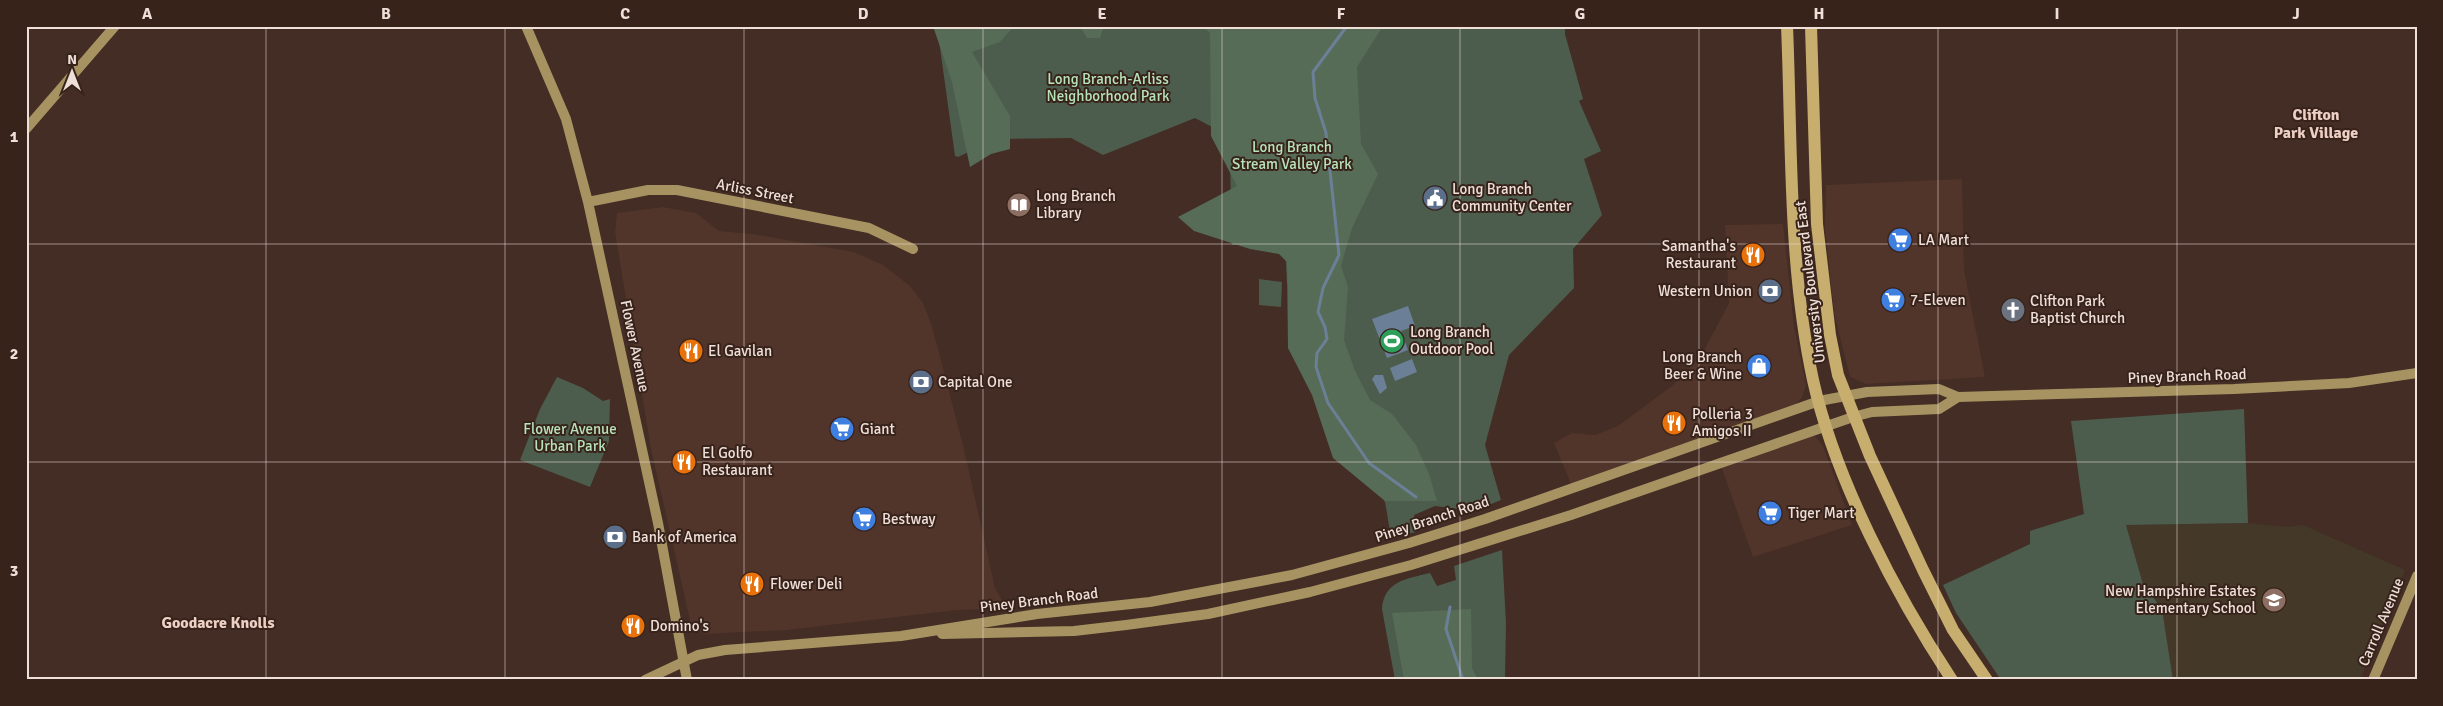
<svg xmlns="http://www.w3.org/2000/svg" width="2443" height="706" font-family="Signika,sans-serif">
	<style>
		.built { fill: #51342a }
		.education { fill: #443829 }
		.green { fill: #4c5d4e }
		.forest { fill: #566c57 }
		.water { fill: #6b8097 }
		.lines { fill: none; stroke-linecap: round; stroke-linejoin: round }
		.stream { stroke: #6b8097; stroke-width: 3 }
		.secondary { stroke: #a79362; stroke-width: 10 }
		.primary { stroke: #c7ad6e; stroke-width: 12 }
		.grid { fill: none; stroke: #eedfd9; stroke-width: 1; stroke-opacity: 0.55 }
		.labels { text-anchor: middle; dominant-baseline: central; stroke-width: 4; stroke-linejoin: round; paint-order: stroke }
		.park-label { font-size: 15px; fill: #b6e3ba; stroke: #38231b }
		.poi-label { font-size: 15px; fill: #eedfd9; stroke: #38231b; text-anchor: start }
		.street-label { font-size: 15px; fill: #eedfd9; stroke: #38231b }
		.neighbourhood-label { font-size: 16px; font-weight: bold; fill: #edd0c5; stroke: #38231b }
		.neatline { fill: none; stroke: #eedfd9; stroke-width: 2 }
		.grid-label { font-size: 16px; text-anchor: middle; font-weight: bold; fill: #eedfd9 }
	</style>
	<rect width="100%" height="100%" fill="#432d24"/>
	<path class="built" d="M1962,179L1964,270L1985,377L1866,384L1850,377L1835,317L1831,285L1825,228L1826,185Z
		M663,207L696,213L719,231L753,234L854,252L883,265L910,286L923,303L932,326L964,449L995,588L1003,602L986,609L957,610L787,630L704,634L692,629L651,449L615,232L617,213Z
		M1783,224L1794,326L1806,385L1802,398L1793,406L1571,484L1554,443L1572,433L1595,435L1618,426L1673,385L1701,356L1729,303L1725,225Z
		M1807,434L1816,437L1823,446L1852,525L1753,557L1720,463Z"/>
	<path class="education" d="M2248,523L2286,527L2303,525L2405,570L2360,680H2173L2162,609L2143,584L2126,525Z"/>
	<path class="green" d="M937,26H1565V34L1583,99L1579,101L1601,151L1584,159L1602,215L1573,249L1574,288L1509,355L1485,445L1501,500L1474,511L1435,506L1414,515L1416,532L1392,537C1387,523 1388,508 1382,493L1287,283L1285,245H1232L1230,162L1216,129L1195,118L1103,155L1071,138L996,139L958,157L955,156Z
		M1259,279L1282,282L1281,307L1259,305Z
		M557,377L583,388L603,401L610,399L609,441L590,487L520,460L540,409Z
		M2244,409L2248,523L2126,525L2143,584L2162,609L2173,680H2001L1956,613L1943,585L2030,544V531L2084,514L2071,421Z
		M1502,550L1506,623L1505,680H1395L1382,609C1384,581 1406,579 1430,573L1437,586L1456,580L1454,566Z"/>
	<path class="forest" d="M933,26H1014L1000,42L972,52L1010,116V149L991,154L970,167L952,82Z
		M1080,26H1104L1100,38H1087Z
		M1203,26H1383L1357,67L1361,144L1378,174L1352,228L1341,266L1348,287L1344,340L1355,371L1370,400L1392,414L1416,445L1429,474L1437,501H1385L1333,458L1312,395L1288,348L1287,262L1279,254L1250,249L1194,231L1178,217L1237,186L1211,136L1210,33Z
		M1471,609L1472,668L1478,680H1404L1392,613Z"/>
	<path class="water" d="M1408,306L1415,326L1401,331L1408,350L1387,358L1372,319Z
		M1412,359L1417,372L1395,381L1390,368Z
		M1375,375H1383L1387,388L1380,394L1372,379Z"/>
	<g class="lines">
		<path class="stream" d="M1347,26L1313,72L1315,98L1326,133L1339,255L1323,288L1318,312L1325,327L1327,339L1317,353L1316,367L1328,403L1369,463L1416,497
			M1450,607L1446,629L1463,680"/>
		<path class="secondary" d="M526,26L566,119L588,202L658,523L687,680
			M26,129L115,26
			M588,202L648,190H677L869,228L913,249
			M942,634L1074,631L1126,625L1208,614L1310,592L1411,565L1571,515L1853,417L1872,412L1939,409L1958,397
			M645,680L698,655L725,650L901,636L1037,614L1150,602L1292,575L1409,543L1485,519L1819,401L1867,392L1939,389L1958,397L2234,389L2349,383L2417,373
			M2373,680L2417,576"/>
		<path class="primary" d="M1787,26C1792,144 1788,264 1813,380C1835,479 1896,595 1952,680
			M1811,26L1817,224L1830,335L1838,375L1870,456L1923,570L1953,630L1987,680"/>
	</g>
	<path class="grid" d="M266,26V680M505,26V680M744,26V680M983,26V680M1222,26V680M1460,26V680M1699,26V680M1938,26V680M2177,26V680M26,244H2417M26,462H2417"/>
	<defs>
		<symbol id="civic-disc" viewBox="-11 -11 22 22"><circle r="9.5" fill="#5c6f8a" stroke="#38231b"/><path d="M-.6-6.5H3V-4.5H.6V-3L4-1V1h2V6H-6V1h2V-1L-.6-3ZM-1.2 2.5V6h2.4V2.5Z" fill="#fff"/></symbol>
		<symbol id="library-disc" viewBox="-11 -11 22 22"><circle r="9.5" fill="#8d6e63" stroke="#38231b"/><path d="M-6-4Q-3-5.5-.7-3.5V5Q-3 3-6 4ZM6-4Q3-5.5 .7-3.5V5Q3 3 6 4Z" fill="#fff"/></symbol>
		<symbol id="supermarket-disc" viewBox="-11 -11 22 22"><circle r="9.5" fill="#3f7fe0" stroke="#38231b"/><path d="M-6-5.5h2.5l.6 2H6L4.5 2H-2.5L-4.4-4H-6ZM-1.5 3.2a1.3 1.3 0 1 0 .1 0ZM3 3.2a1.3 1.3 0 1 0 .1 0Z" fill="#fff"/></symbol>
		<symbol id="restaurant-disc" viewBox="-11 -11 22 22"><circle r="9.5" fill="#e8710a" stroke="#38231b"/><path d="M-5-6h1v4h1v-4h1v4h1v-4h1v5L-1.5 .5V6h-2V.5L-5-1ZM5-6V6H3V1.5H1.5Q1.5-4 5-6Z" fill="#fff"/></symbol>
		<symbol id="bank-disc" viewBox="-11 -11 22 22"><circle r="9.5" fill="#5c6f8a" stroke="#38231b"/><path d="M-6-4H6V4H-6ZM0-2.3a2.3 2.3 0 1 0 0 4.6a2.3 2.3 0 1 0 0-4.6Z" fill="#fff"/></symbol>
		<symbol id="church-disc" viewBox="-11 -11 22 22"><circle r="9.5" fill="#6b7280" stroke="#38231b"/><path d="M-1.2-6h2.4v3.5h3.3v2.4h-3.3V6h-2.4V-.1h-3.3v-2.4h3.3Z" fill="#fff"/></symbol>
		<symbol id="stadium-disc" viewBox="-11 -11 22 22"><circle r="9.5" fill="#2e9e5b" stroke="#38231b"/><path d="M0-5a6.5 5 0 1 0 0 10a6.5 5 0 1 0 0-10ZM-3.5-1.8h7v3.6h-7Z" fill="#fff"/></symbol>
		<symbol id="shop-disc" viewBox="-11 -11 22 22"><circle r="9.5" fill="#3f7fe0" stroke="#38231b"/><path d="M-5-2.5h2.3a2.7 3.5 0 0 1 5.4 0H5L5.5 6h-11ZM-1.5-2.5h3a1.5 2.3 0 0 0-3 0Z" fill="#fff"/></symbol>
		<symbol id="school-disc" viewBox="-11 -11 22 22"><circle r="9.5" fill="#8d6e63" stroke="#38231b"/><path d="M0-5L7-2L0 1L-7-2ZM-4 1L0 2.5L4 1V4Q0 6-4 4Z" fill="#fff"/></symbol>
	</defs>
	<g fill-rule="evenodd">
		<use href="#civic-disc" x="1421" y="184" width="28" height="28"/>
		<use href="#library-disc" x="1005" y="191" width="28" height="28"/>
		<use href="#supermarket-disc" x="1886" y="226" width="28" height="28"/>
		<use href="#restaurant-disc" x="1739" y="241" width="28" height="28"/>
		<use href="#bank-disc" x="1756" y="277" width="28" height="28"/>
		<use href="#supermarket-disc" x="1879" y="286" width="28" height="28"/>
		<use href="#church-disc" x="1999" y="296" width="28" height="28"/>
		<use href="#stadium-disc" x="1378" y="327" width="28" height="28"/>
		<use href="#restaurant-disc" x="677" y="337" width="28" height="28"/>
		<use href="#shop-disc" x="1745" y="352" width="28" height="28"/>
		<use href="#bank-disc" x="907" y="368" width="28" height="28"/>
		<use href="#restaurant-disc" x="1660" y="409" width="28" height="28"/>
		<use href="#supermarket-disc" x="828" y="415" width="28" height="28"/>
		<use href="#restaurant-disc" x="670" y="448" width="28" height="28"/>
		<use href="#supermarket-disc" x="1756" y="499" width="28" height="28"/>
		<use href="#supermarket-disc" x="850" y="505" width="28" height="28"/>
		<use href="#bank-disc" x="601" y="523" width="28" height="28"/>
		<use href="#restaurant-disc" x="738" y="570" width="28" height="28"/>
		<use href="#school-disc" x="2260" y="586" width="28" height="28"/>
		<use href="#restaurant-disc" x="619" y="612" width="28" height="28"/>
	</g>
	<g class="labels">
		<g class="park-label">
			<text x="1108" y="79">Long Branch-Arliss<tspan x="1108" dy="17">Neighborhood Park</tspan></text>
			<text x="1292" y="147">Long Branch<tspan x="1292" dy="17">Stream Valley Park</tspan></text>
			<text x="570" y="429">Flower Avenue<tspan x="570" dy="17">Urban Park</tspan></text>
		</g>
		<g class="poi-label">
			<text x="1452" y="189">Long Branch<tspan x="1452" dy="17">Community Center</tspan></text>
			<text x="1036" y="196">Long Branch<tspan x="1036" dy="17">Library</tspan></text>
			<text x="1918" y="240">LA Mart</text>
			<text x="1736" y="246" text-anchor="end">Samantha's<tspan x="1736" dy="17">Restaurant</tspan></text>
			<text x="1752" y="291" text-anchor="end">Western Union</text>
			<text x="1910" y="300">7-Eleven</text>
			<text x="2030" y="301">Clifton Park<tspan x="2030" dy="17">Baptist Church</tspan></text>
			<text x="1410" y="332">Long Branch<tspan x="1410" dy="17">Outdoor Pool</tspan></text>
			<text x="708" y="351">El Gavilan</text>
			<text x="1742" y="357" text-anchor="end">Long Branch<tspan x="1742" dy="17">Beer &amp; Wine</tspan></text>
			<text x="938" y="382">Capital One</text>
			<text x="1692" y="414">Polleria 3<tspan x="1692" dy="17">Amigos II</tspan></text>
			<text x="860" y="429">Giant</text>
			<text x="702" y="453">El Golfo<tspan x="702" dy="17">Restaurant</tspan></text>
			<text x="1788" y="513">Tiger Mart</text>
			<text x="882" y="519">Bestway</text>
			<text x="632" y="537">Bank of America</text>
			<text x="770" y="584">Flower Deli</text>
			<text x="2256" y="591" text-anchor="end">New Hampshire Estates<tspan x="2256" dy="17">Elementary School</tspan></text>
			<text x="650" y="626">Domino's</text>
		</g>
		<g class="street-label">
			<text transform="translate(755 191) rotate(11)">Arliss Street</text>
			<text transform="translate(1810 282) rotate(-97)">University Boulevard East</text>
			<text transform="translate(635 346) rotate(78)">Flower Avenue</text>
			<text transform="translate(2187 376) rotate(-2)">Piney Branch Road</text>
			<text transform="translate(1432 519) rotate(-18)">Piney Branch Road</text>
			<text transform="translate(1039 600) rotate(-7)">Piney Branch Road</text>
			<text transform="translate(2381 622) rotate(-67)">Carroll Avenue</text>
		</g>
		<g class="neighbourhood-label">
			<text x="2316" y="115">Clifton<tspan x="2316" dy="18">Park Village</tspan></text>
			<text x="218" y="623">Goodacre Knolls</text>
		</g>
	</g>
	<rect width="2443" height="706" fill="none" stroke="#38231b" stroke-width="55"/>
	<g transform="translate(72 72)" stroke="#38231b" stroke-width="4" paint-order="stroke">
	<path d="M0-4L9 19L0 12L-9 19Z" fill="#eedfd9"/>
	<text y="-8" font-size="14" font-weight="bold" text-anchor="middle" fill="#eedfd9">N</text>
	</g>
	<rect x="28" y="28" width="2388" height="650" class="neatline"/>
	<g class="grid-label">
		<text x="147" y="19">A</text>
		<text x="386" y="19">B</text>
		<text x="625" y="19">C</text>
		<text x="863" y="19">D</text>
		<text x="1102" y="19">E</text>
		<text x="1341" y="19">F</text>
		<text x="1580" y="19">G</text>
		<text x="1819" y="19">H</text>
		<text x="2057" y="19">I</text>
		<text x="2296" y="19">J</text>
		<text x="14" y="142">1</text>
		<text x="14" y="359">2</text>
		<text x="14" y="576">3</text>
	</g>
</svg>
